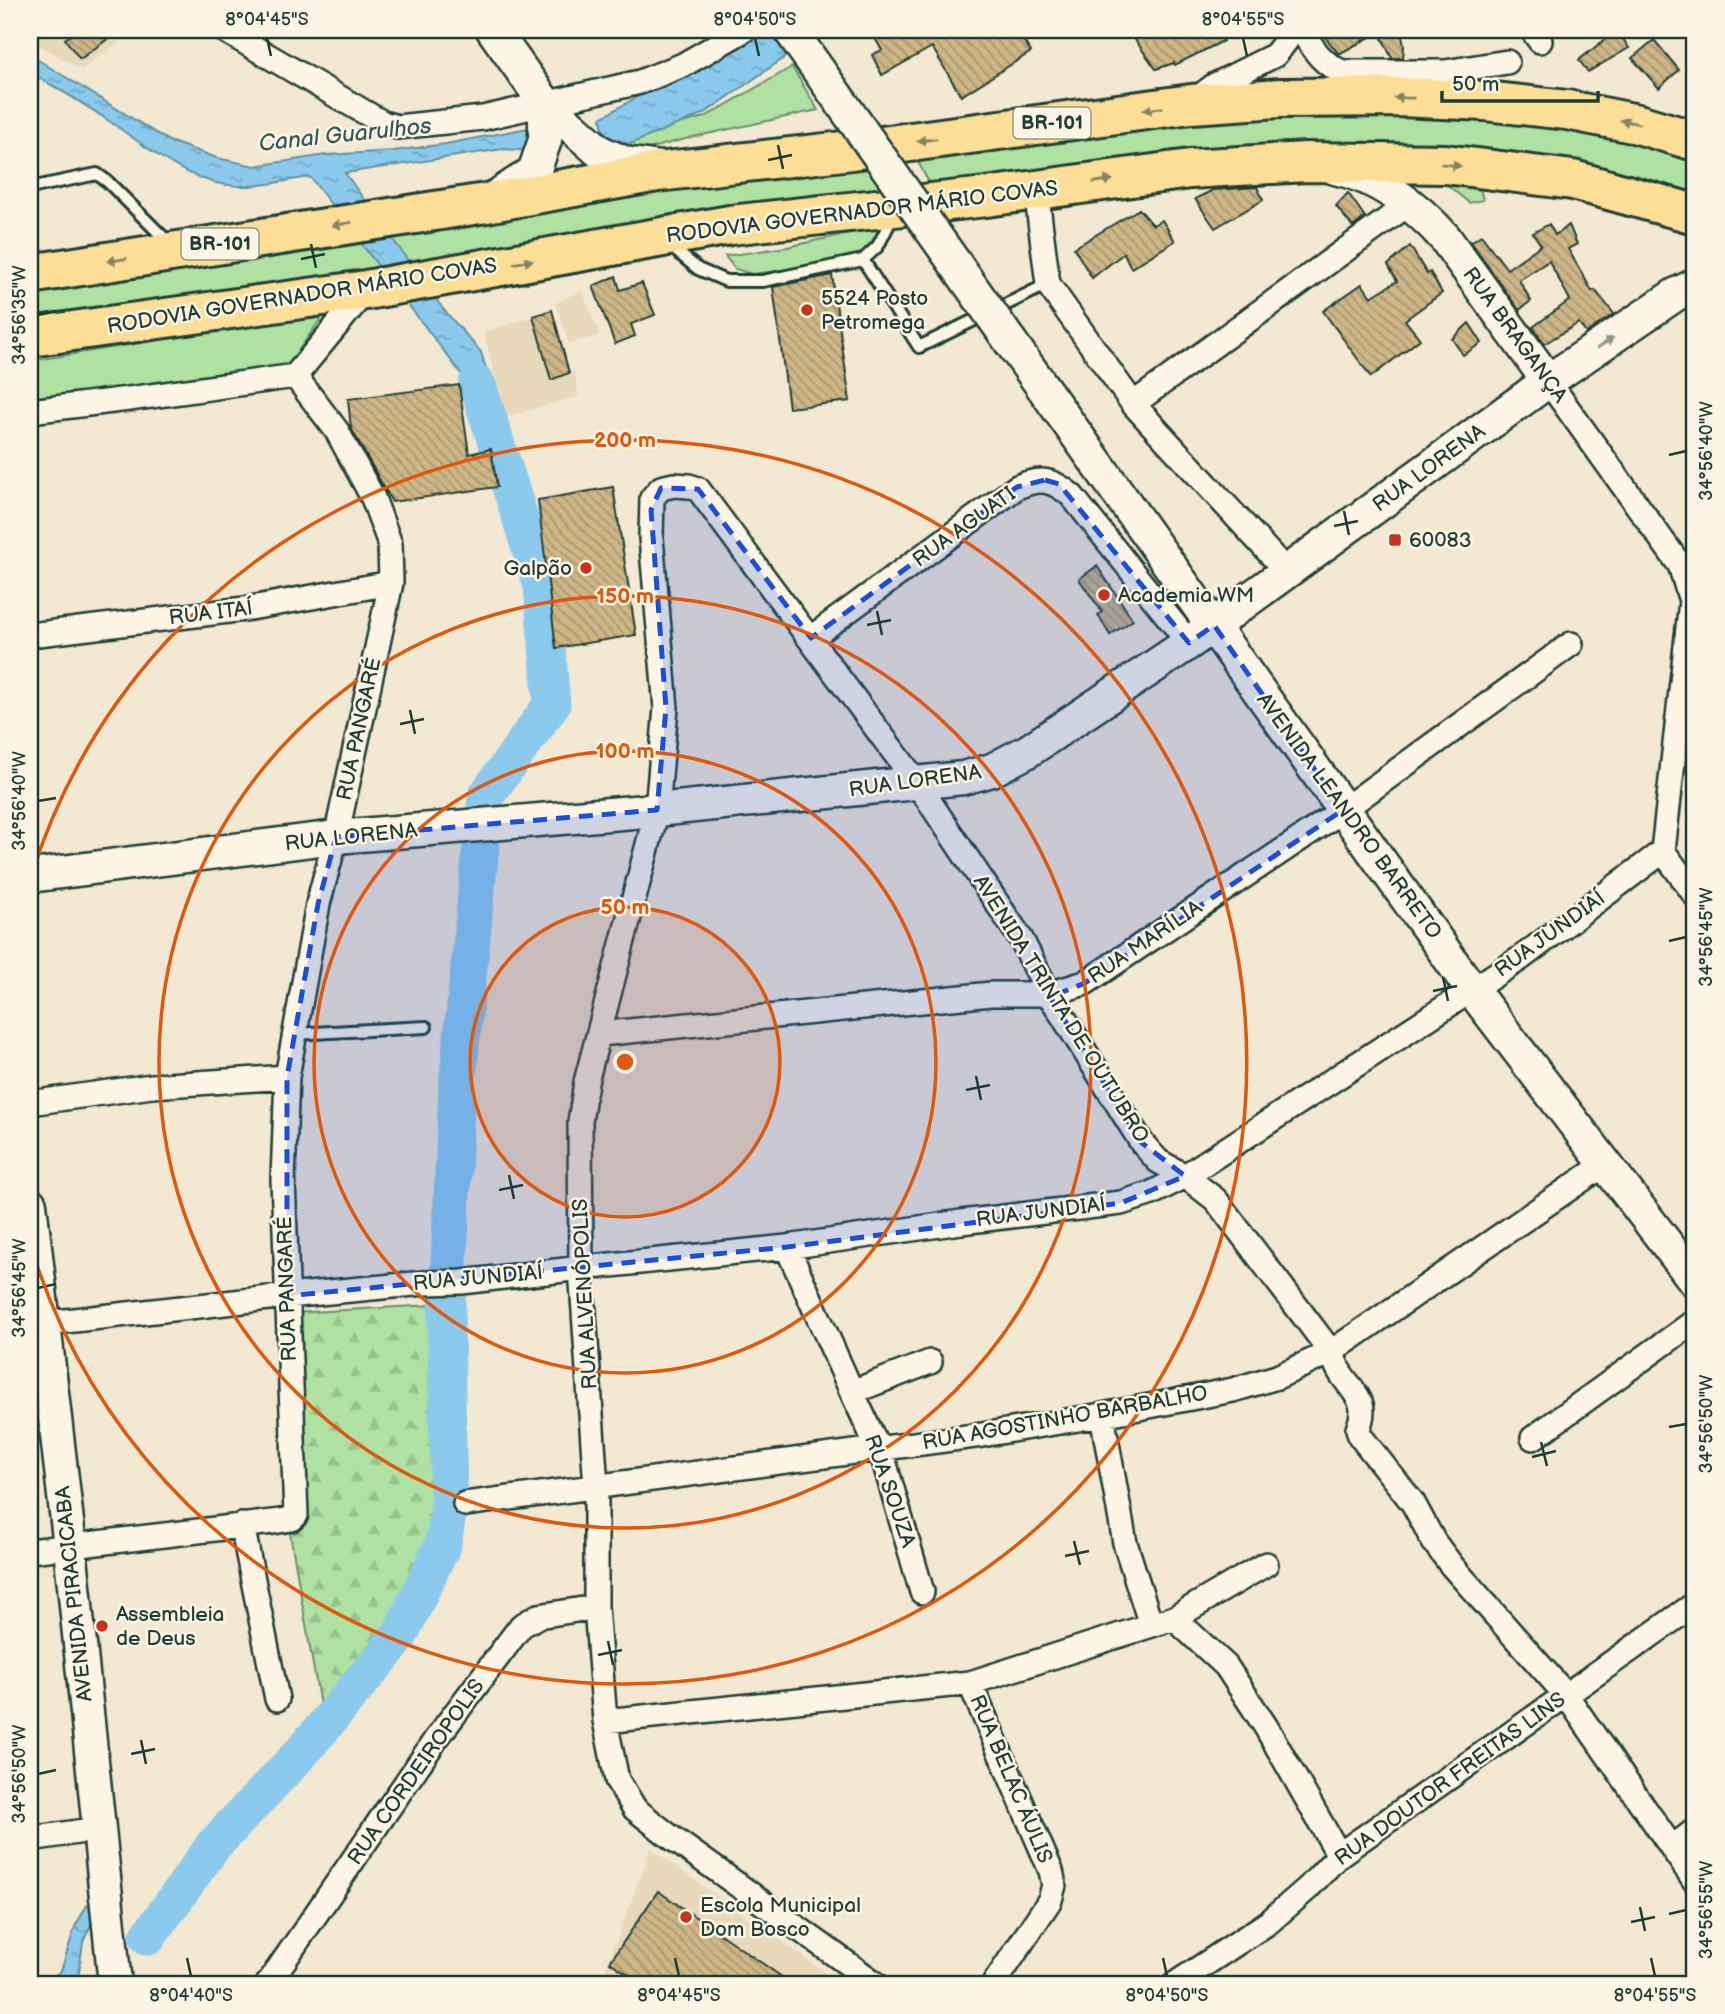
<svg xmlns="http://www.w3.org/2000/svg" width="1725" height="2014" font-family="'Balsamiq Sans',sans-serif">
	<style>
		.built { fill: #e8d9bb }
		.grass { fill: #afe1a2; stroke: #678f6b; stroke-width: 2 }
		.forest { fill: url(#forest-firs); stroke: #678f6b; stroke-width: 2 }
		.water { fill: url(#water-ripples); stroke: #6092a2; stroke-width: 2 }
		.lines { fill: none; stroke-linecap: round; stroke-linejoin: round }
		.river { stroke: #8bcaec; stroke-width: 37 }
		.building { fill: url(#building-back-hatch); stroke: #1f3d34; stroke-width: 2 }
		.lane-casing { stroke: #1f3d34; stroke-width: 16 }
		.street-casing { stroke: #1f3d34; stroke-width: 28 }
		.secondary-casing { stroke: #1f3d34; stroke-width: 37 }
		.highway-casing { stroke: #1f3d34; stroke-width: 44 }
		.lane { stroke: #fcf5e5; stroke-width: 10 }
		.street { stroke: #fcf5e5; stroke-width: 23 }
		.secondary { stroke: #fcf5e5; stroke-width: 32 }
		.highway { stroke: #fdde96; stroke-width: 38 }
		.secondary-bridge-casing { stroke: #1f3d34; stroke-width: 37; stroke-linecap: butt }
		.secondary-bridge { stroke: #fcf5e5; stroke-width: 32 }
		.oneway { fill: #838560 }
		.oneway2 { fill: #8e998c }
		.marked { fill: #1d4ed8; fill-opacity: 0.2; stroke: #1d4ed8; stroke-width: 5; stroke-dasharray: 14 9; stroke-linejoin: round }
		.ticks { fill: none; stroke: #1f3d34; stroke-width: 2.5 }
		.ring { fill: none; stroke: #de580e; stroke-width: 3.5 }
		.poi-dot { fill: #c8321e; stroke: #fcf5e5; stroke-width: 2.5 }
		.labels { text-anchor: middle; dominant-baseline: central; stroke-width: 5; stroke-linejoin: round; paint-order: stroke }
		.shield { fill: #fcf5e5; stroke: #617469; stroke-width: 2 }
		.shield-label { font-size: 19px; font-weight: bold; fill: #1f3d34 }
		.street-label { font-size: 21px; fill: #1f3d34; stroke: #fcf5e5 }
		.poi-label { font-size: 21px; fill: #1f3d34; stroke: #fcf5e5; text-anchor: start }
		.water-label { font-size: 23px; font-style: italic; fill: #355959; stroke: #fcf5e5 }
		.centre { fill: #de580e; stroke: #fcf5e5; stroke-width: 3.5 }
		.ring-label { font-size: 21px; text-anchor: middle; font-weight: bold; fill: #de580e; stroke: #fcf5e5; stroke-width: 5; stroke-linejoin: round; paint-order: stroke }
		.neatline { fill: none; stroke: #1f3d34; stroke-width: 2.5 }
		.ticks-label { font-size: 18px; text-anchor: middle; fill: #1f3d34 }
	</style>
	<defs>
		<pattern id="forest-firs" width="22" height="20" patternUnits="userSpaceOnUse" patternTransform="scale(1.75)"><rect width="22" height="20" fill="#afe1a2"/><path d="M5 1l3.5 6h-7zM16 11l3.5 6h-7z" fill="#96c28c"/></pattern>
		<pattern id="water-ripples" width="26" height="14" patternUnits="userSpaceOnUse" patternTransform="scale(1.75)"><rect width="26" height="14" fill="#8bcaec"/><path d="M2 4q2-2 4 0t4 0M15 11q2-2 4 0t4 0" fill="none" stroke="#71a5c0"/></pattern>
		<pattern id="building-back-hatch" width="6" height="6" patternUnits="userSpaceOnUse" patternTransform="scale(1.75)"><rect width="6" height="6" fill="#ceb686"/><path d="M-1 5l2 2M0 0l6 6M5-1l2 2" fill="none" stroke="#a7956e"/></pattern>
	</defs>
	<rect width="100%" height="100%" fill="#f3e8d2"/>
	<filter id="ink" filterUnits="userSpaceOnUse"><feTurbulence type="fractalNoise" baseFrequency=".0143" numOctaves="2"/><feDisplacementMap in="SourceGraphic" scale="14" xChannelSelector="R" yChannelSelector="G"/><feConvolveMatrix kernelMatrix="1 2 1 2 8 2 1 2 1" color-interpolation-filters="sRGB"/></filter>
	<g filter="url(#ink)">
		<path class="built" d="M30,30H135L81,70L30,39Z
			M582,291L600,335L569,344L555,303Z
			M533,316L551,380L574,371L579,396L505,417L484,332Z
			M651,1849L842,1984H600Z"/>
		<path class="grass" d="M792,67L818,110L693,137L629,154L613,151L678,124L705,117Z
			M1334,110L1497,115L1635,143L1695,160V199L1646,180L1534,163L932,189L913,152L1074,132Z
			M867,158L887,195L416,261L176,300L30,320V284Z
			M1458,181L1479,185L1483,200L1469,203L1450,187Z
			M886,225L859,256L826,265L752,274L735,269L725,256L787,247Z
			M325,313L286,368L30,402V361Z"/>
		<path class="forest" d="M433,1305L449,1508L385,1626L320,1705L288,1522L293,1313Z"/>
		<path class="water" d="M767,30H824L705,113L613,151H607L601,118L639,96L701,67Z
			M30,55L169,141L217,158L255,166L326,155L393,151L446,144L528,128L533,151L503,149L345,173L443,309L481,352L505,431L486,432L466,380L310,177C287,180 263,187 240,186C191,185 151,150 112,123C86,105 58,88 30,73Z
			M87,1905H91L93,1920L83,1942L78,1979L65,1984H30L49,1979L61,1971L75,1927Z"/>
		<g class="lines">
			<path class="river" d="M148,1937L213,1846L302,1752L399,1637L443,1544L449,1508L446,1329L457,1086L486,796L552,704L542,586L477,383"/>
		</g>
		<path class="building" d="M78,30H120L80,59L65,39Z
			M870,30H1016L1031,52L961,96L932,47L882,75L872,55L882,50Z
			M1128,30H1216L1223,41L1175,65L1174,63L1156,69Z
			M1319,30H1401L1404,46L1403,58H1392L1379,32L1339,54Z
			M1617,30L1629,48L1588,72L1579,60Z
			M1654,40L1679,70L1659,88L1632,58Z
			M1257,187L1263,200L1215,228L1195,199L1213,190Z
			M1348,193L1365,217L1353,227L1336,206Z
			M1139,209L1153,225L1162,220L1175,241L1131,268L1124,253L1092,278L1074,248Z
			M1549,224L1555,235L1569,225L1577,244L1568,249L1592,291L1595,290L1614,314L1586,333L1579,323L1544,344L1533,327L1570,300L1549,261L1519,280L1531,301L1519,310L1471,242L1481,235L1507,269L1541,245L1533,233Z
			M1410,246L1427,274L1430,272L1442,293L1405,320L1420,339L1371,377L1323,311L1362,284L1371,297L1397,281L1388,265Z
			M832,275L850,401L789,408L773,287Z
			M616,276L620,290L642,283L655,315L631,324L635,336L615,344L593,286Z
			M552,310L569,373L551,380L533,316Z
			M1469,323L1482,343L1463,355L1452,339Z
			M459,385L469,454L491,449L497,487L392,502L351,428L348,399Z
			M613,487L636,635L556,648L538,500Z
			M1097,566L1133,620L1110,635L1098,615L1102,612L1079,579Z
			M658,1891L792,1984H643L610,1962Z"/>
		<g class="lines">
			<defs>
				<path id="lane" d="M30,188L97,174L108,182L170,244
					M670,246L698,269L726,281H763L863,260L878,246L893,216
					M863,260L919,347L1048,284
					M294,1034L426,1027"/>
				<path id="street" d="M224,30L383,123L397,127L483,118L640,82L683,65L744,30
					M1301,30C1313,48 1321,63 1342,72H1445L1507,62
					M1532,30L1540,41
					M1194,101L1215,85L1275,55L1286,41L1288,30
					M1036,190L1048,284L1133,404L1287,572
					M295,376L366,290
					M1133,404L1410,203
					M30,411L129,399L295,376L337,431L373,498L390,544L391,583L336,837L318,904L287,1077L283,1179L296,1515L292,1519L273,1522L30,1551
					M30,635L245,609L391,583
					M811,638L1017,487C1041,477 1052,479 1072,496L1189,643
					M1663,851L1695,895
					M600,1034L991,994H1049L1085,983L1343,810L1571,644
					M30,1103L152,1086L287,1077
					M787,1247L852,1392L930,1362
					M30,1325L287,1296L425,1283L462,1282L581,1268L787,1247L961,1222L1121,1203L1152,1193L1185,1176L1521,958L1663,851L1691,601L1680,565L1548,381
					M852,1392L884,1461L922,1592
					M1102,1415L1125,1543L1151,1625
					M1533,1438L1695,1321
					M465,1504L982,1435L1102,1415L1233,1390L1277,1377L1331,1352L1605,1164
					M242,1525L277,1699
					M1174,1618L1226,1666L1266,1727L1339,1855
					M970,1683L1051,1871L1054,1885L1050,1900L994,1984
					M605,1721L970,1683L1174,1618L1266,1564
					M30,1839L98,1829
					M1673,1847L1695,1830
					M268,1984L436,1739L521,1626L538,1616L596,1607
					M876,1984L668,1835L635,1809L617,1780L605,1721L596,1607V1487L581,1268L580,1122L586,1082L657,810L666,708L651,538L652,498L661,488L674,485L689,486L698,489L917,783L1021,939L1049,994L1142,1143L1158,1161L1185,1176L1216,1200L1331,1352C1335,1361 1338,1371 1344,1378C1358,1397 1368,1404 1358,1429L1360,1436L1413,1503L1434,1542L1452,1566L1566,1695L1695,1881
					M1175,1984L1269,1922L1308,1888L1339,1855L1695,1604"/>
				<path id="secondary" d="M493,30L545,103L600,152L625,163L660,168
					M1335,168C1378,177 1417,206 1445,238L1548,381
					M491,200L534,172L545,140V103
					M1012,344L1472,990L1695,1281
					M30,876L336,837L657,810L963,778L992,770L1028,751L1189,643L1548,381L1675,295L1695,285
					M30,1204L70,1547L115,1984"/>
				<path id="highway" d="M30,274L486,203L657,172L852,150L1191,104L1281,98L1401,97L1485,101L1567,110L1638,124L1695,141
					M30,337L366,290L730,225L986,197L1190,169L1306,162L1445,164L1573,180L1695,214"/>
			</defs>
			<use href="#lane" class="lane-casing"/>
			<use href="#street" class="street-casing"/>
			<use href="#secondary" class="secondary-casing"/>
			<use href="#highway" class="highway-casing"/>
			<use href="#lane" class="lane"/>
			<use href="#street" class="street"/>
			<use href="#secondary" class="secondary"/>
			<use href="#highway" class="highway"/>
			<defs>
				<path id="secondary-bridge" d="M790,30L1012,344"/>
			</defs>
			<use href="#secondary-bridge" class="secondary-bridge-casing"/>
			<use href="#secondary-bridge" class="secondary-bridge"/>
		</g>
		<defs><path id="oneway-solid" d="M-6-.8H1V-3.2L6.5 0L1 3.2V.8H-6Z" transform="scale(1.75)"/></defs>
		<g class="oneway">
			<use href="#oneway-solid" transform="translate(1404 98) rotate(-179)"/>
			<use href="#oneway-solid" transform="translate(1153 109) rotate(172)"/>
			<use href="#oneway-solid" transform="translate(1630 122) rotate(-168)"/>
			<use href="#oneway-solid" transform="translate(927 140) rotate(172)"/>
			<use href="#oneway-solid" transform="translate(1451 165) rotate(6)"/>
			<use href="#oneway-solid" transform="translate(1103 181) rotate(-8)"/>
			<use href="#oneway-solid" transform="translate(342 224) rotate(171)"/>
			<use href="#oneway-solid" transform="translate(117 260) rotate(171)"/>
			<use href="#oneway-solid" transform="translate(523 262) rotate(-10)"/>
		</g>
		<use class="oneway2" href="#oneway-solid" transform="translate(1605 343) rotate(-34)"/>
	</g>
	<path class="marked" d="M1045,480L1059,484L1189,643L1214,625L1343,810L1085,983L1050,997L1142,1143L1185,1176L1121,1203L1078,1209L787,1247L287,1296V1077L318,904L336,837L657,810L666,708L651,510L661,488L698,489L811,638L1017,487Z"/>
	<path class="ticks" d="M267,38L271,56M755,38L759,56M1243,38L1247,56M778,145L783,169M768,160L792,155M311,244L316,268M301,259L325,254M38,315L56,311M1669,455L1686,451M1344,511L1349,535M1334,526L1358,521M877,611L882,635M867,625L891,620M410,710L415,734M400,724L424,719M38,801L56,798M1669,941L1686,937M1443,977L1448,1001M1433,991L1457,986M976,1076L981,1100M966,1090L990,1085M509,1175L514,1199M499,1190L523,1185M38,1288L56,1284M1669,1427L1686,1424M1541,1442L1547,1466M1532,1457L1556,1451M1074,1541L1080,1565M1065,1556L1089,1551M608,1641L613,1665M598,1655L622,1650M141,1740L146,1764M131,1754L155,1749M38,1774L56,1770M1640,1907L1645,1931M1669,1914L1686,1910M1631,1922L1655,1917M187,1958L191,1976M675,1958L679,1976M1163,1958L1167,1976M1651,1958L1655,1976"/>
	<circle cx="625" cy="1062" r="155" fill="#de580e" fill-opacity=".12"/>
	<g class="ring">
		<circle cx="625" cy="1062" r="155"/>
		<circle cx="625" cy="1062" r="311"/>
		<circle cx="625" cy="1062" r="466"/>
		<path d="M30 880A622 622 0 1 1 30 1244"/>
	</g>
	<g class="poi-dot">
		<circle cx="807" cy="310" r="7"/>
		<rect x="1388" y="533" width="14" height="14" rx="3.5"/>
		<circle cx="586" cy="568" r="7"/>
		<circle cx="1104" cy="595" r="7"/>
		<circle cx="102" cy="1626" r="7"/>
		<circle cx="686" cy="1917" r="7"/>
	</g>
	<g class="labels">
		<g class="shield">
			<rect x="1013.5" y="107.5" width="77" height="31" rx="5"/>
			<rect x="181.5" y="228.5" width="77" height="31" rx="5"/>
		</g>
		<g class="shield-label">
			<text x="1052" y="123">BR-101</text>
			<text x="220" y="244">BR-101</text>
		</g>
		<g class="street-label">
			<text transform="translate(862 212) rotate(-7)">RODOVIA GOVERNADOR MÁRIO COVAS</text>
			<text transform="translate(302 296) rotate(-9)">RODOVIA GOVERNADOR MÁRIO COVAS</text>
			<text transform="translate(1515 335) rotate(54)">RUA BRAGANÇA</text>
			<text transform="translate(1429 468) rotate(-36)">RUA LORENA</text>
			<text transform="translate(964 527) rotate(-36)">RUA AGUATI</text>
			<text transform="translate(211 613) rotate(-7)">RUA ITAÍ</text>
			<text transform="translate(359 729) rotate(-78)">RUA PANGARÉ</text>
			<text transform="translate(915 781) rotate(-8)">RUA LORENA</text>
			<text transform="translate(1349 816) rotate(54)">AVENIDA LEANDRO BARRETO</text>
			<text transform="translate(351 837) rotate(-6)">RUA LORENA</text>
			<text transform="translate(1550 934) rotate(-36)">RUA JUNDIAÍ</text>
			<text transform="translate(1145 942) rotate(-34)">RUA MARÍLIA</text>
			<text transform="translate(1061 1009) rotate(58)">AVENIDA TRINTA DE OUTUBRO</text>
			<text transform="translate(1041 1212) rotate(-7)">RUA JUNDIAÍ</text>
			<text transform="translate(478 1278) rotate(-5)">RUA JUNDIAÍ</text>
			<text transform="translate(287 1289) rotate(-92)">RUA PANGARÉ</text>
			<text transform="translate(585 1294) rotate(-93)">RUA ALVENÓPOLIS</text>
			<text transform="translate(1065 1418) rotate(-10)">RUA AGOSTINHO BARBALHO</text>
			<text transform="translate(890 1491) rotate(71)">RUA SOUZA</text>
			<text transform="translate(74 1594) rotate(-96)">AVENIDA PIRACICABA</text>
			<text transform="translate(416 1772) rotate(-55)">RUA CORDEIROPOLIS</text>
			<text transform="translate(1011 1779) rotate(67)">RUA BELAC ÁULIS</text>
			<text transform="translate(1450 1779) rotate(-36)">RUA DOUTOR FREITAS LINS</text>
		</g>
		<g class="poi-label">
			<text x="821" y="298">5524 Posto<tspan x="821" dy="24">Petromega</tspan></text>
			<text x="1409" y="540">60083</text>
			<text x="572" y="568" text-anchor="end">Galpão</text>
			<text x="1118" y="595">Academia WM</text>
			<text x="116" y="1614">Assembleia<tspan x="116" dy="24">de Deus</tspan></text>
			<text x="700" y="1905">Escola Municipal<tspan x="700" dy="24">Dom Bosco</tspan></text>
		</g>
		<g class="water-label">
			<text transform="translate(345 135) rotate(-6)">Canal Guarulhos</text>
		</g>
	</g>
	<circle cx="625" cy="1062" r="10" class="centre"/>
	<g class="ring-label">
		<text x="625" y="447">200 m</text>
		<text x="625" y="603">150 m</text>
		<text x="625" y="758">100 m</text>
		<text x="625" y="914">50 m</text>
	</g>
	<rect width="1725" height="2014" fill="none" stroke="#fcf5e5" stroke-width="77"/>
	<path d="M1442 91v10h156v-10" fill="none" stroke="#1f3d34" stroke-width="3.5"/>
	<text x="1452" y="91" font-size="21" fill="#1f3d34" stroke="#fcf5e5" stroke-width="5" paint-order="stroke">50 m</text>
	<rect x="38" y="38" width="1648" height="1938" class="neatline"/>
	<g class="ticks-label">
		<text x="267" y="25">8°04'45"S</text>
		<text x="755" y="25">8°04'50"S</text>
		<text x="1243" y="25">8°04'55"S</text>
		<text transform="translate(19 315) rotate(-90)" y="6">34°56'35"W</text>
		<text transform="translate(1706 451) rotate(-90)" y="6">34°56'40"W</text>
		<text transform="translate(19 801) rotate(-90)" y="6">34°56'40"W</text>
		<text transform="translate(1706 937) rotate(-90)" y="6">34°56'45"W</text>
		<text transform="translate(19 1288) rotate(-90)" y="6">34°56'45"W</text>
		<text transform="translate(1706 1424) rotate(-90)" y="6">34°56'50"W</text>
		<text transform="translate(19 1774) rotate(-90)" y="6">34°56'50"W</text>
		<text transform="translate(1706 1910) rotate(-90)" y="6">34°56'55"W</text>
		<text x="191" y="2001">8°04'40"S</text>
		<text x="679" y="2001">8°04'45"S</text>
		<text x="1167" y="2001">8°04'50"S</text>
		<text x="1655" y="2001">8°04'55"S</text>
	</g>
</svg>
